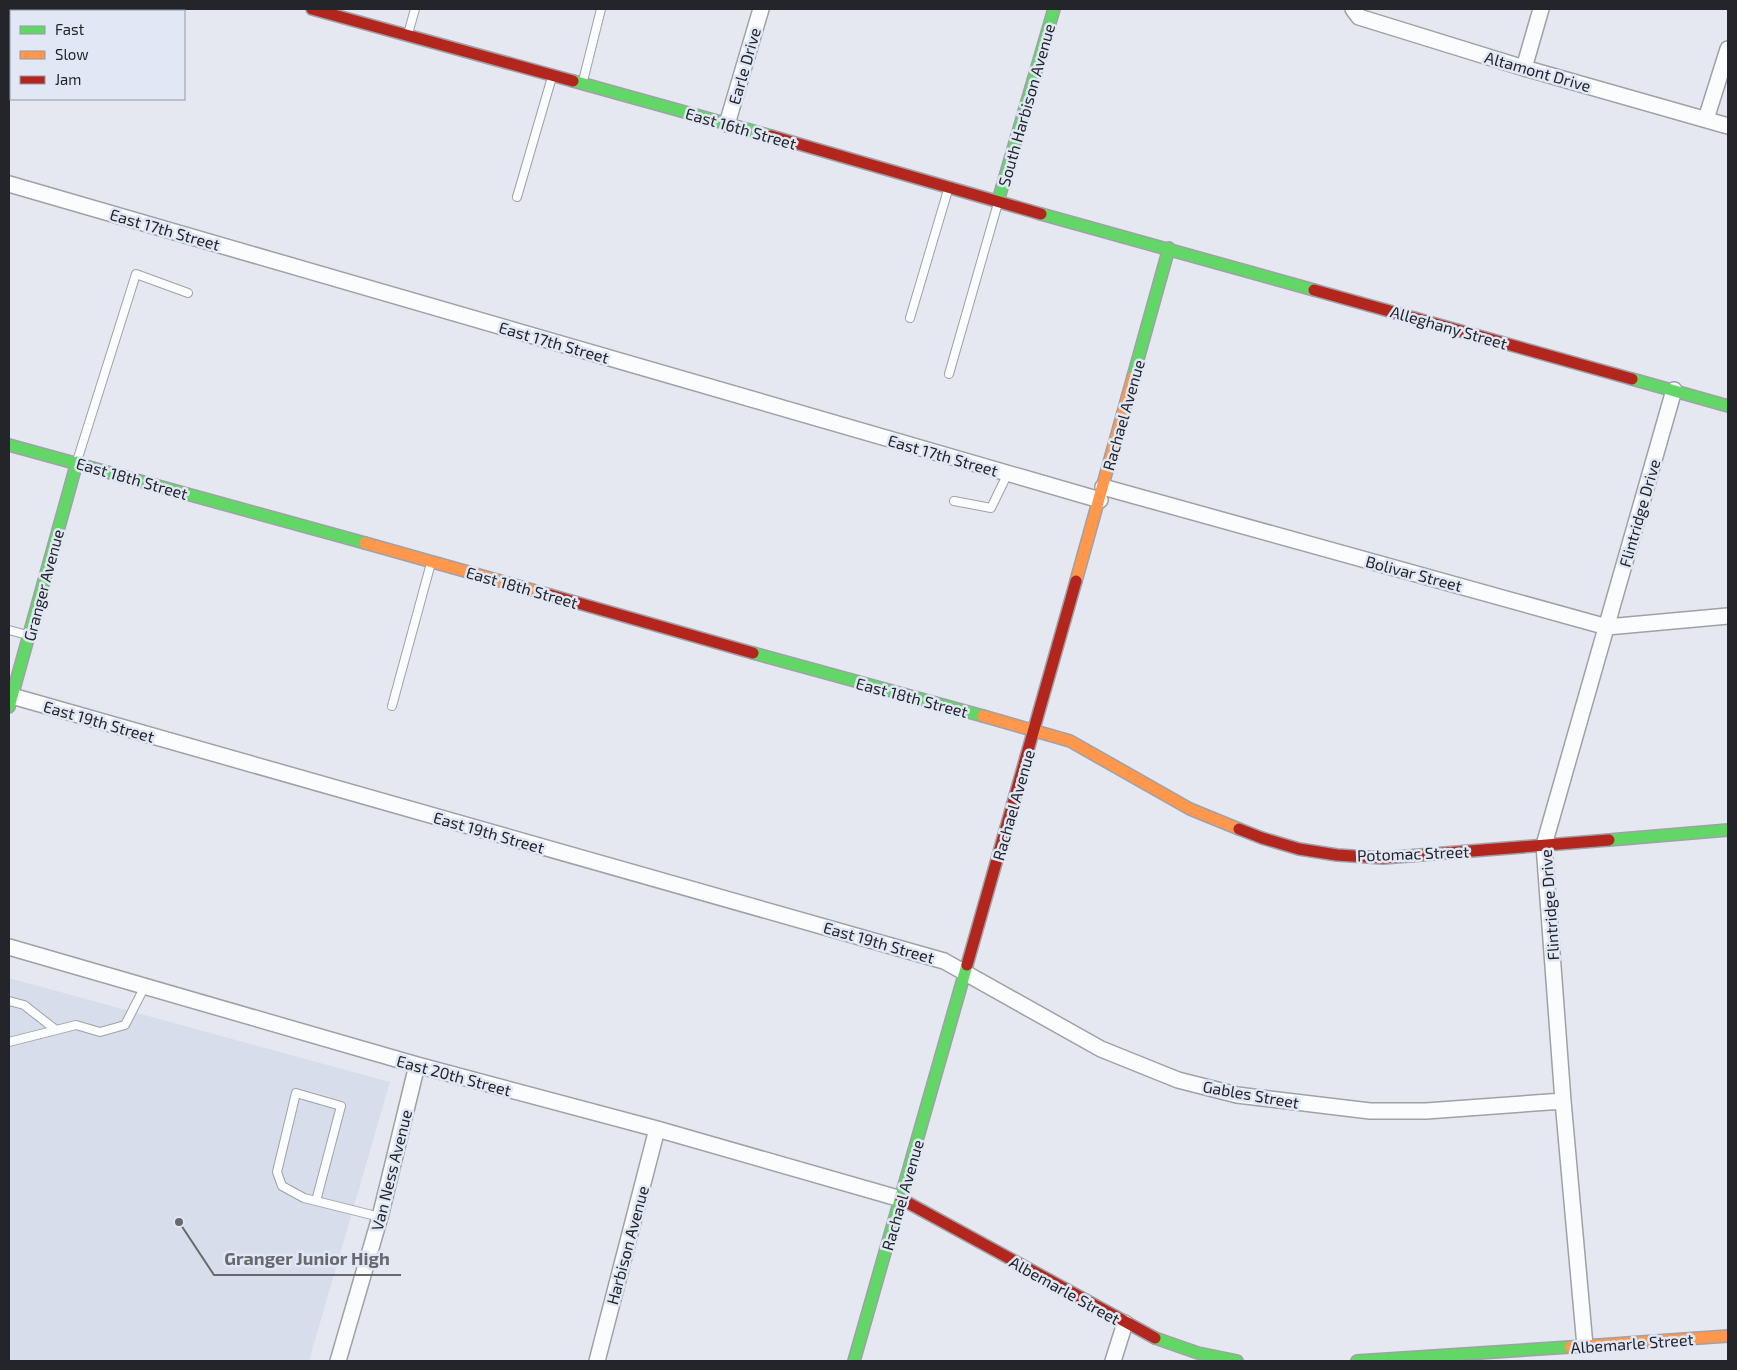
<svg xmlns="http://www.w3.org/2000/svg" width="1737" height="1370" font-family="'Exo 2',sans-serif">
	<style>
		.built { fill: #d7ddeb }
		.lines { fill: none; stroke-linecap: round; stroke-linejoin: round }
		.lane-casing { stroke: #9fa1a7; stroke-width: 10 }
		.street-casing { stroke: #9fa1a7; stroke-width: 18 }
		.fast-casing { stroke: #9fa1a7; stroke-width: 14 }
		.slow-casing { stroke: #9fa1a7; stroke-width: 14 }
		.jam-casing { stroke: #9fa1a7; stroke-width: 14 }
		.lane { stroke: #fbfcfd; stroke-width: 8 }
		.street { stroke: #fbfcfd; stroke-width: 15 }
		.fast { stroke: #63d668; stroke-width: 11 }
		.slow { stroke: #ff974d; stroke-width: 11 }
		.jam { stroke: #b3261e; stroke-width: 11 }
		.labels { text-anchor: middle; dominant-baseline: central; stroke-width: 5; stroke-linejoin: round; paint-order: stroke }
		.street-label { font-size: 16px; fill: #23252a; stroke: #e1e7f4 }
		.leader { fill: none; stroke: #67696f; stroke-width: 2 }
		.callout-dot { fill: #67696f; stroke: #e1e7f4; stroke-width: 2 }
		.callout-label { font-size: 18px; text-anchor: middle; font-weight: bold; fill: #67696f; stroke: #e1e7f4; stroke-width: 5; stroke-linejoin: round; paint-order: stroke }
	</style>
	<rect width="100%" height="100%" fill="#e5e8f0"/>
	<path class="built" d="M9,978L390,1082L309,1361H9Z"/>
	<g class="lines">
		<defs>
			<path id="lane" d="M408,34L415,9
				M583,81L601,9
				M517,197L552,77
				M910,318L948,190
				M949,374L998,203
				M77,461L136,274L188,293
				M954,501L991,508L1008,473
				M9,630L27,635
				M392,706L431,563
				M9,1001L24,1005L56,1030
				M9,1042L76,1025L100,1032L125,1025L145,986
				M316,1201L341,1106L296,1093L277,1172L282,1186L304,1198L380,1217"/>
			<path id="street" d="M1353,9L1359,17L1524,68L1728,126
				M1524,68L1541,9
				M1706,119L1728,49
				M727,124L761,9
				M9,184L1100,500
				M1103,487L1607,627L1728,616
				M12,696L944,961L1101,1049L1178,1080L1237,1095L1370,1111H1426L1563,1101
				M9,947L417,1065L657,1129L901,1199
				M1585,1346L1563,1101L1544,845L1674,390
				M338,1361L380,1217L417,1065
				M597,1361L657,1129
				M1113,1361L1125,1323"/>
			<path id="fast" d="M573,81L771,136
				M998,201L1054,9
				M1041,214L1314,290
				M1133,377L1169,248
				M1632,379L1728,406
				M9,445L365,543
				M753,653L983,716
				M9,707L77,462
				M1609,840L1728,830
				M1155,1338L1198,1353L1237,1361
				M854,1361L967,965
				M1357,1361L1570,1347"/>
			<path id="slow" d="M365,543L550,595
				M1076,581L1133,377
				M983,716L1070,741L1190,809L1239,829
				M1570,1347L1728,1336"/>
			<path id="jam" d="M312,9L573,81
				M771,136L1041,214
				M1314,290L1632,379
				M550,595L753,653
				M1239,829L1262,838L1299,849L1337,855L1383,858L1609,840
				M967,965L1076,581
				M901,1199L1155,1338"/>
		</defs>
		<use href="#lane" class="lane-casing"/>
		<use href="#street" class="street-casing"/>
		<use href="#fast" class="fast-casing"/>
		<use href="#slow" class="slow-casing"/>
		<use href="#jam" class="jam-casing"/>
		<use href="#lane" class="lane"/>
		<use href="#street" class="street"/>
		<use href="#fast" class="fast"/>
		<use href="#slow" class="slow"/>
		<use href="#jam" class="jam"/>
	</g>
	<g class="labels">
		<g class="street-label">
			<text transform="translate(744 66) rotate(-74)">Earle Drive</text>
			<text transform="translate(1538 71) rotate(16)">Altamont Drive</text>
			<text transform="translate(1026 105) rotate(-74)">South Harbison Avenue</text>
			<text transform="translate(741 128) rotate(16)">East 16th Street</text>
			<text transform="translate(165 229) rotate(16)">East 17th Street</text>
			<text transform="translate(1449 327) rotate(16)">Alleghany Street</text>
			<text transform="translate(554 342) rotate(16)">East 17th Street</text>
			<text transform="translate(1123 415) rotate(-74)">Rachael Avenue</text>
			<text transform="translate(943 455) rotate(16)">East 17th Street</text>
			<text transform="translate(132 478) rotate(16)">East 18th Street</text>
			<text transform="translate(1639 513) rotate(-74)">Flintridge Drive</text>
			<text transform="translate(1414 573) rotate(15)">Bolivar Street</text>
			<text transform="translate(43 585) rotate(-75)">Granger Avenue</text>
			<text transform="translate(522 587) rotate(16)">East 18th Street</text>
			<text transform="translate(912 697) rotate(15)">East 18th Street</text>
			<text transform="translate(99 721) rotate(16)">East 19th Street</text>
			<text transform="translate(1013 805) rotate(-74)">Rachael Avenue</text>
			<text transform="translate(489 832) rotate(16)">East 19th Street</text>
			<text transform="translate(1413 853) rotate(-2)">Potomac Street</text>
			<text transform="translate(1549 905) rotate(-94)">Flintridge Drive</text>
			<text transform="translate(879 942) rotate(16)">East 19th Street</text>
			<text transform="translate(454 1075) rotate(15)">East 20th Street</text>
			<text transform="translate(1251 1094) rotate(10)">Gables Street</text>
			<text transform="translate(391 1170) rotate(-76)">Van Ness Avenue</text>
			<text transform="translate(902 1195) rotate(-74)">Rachael Avenue</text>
			<text transform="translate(627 1245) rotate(-75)">Harbison Avenue</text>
			<text transform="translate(1065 1290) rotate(29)">Albemarle Street</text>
			<text transform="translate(1632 1343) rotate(-4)">Albemarle Street</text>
		</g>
	</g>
	<path class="leader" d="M179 1222L214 1275H401"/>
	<circle class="callout-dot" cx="179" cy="1222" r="5"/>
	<g class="callout-label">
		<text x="307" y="1265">Granger Junior High</text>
	</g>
	<rect width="1737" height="1370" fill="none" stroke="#23252a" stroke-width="20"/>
	<rect x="10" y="10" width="175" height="90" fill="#e1e7f4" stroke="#9599a3"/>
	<rect x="20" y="26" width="25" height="8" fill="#63d668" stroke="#9599a3"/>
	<text x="55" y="35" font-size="15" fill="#23252a">Fast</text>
	<rect x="20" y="51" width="25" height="8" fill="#ff974d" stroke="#9599a3"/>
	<text x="55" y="60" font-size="15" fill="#23252a">Slow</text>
	<rect x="20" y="76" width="25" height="8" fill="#b3261e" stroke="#9599a3"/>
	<text x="55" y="85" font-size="15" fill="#23252a">Jam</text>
</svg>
